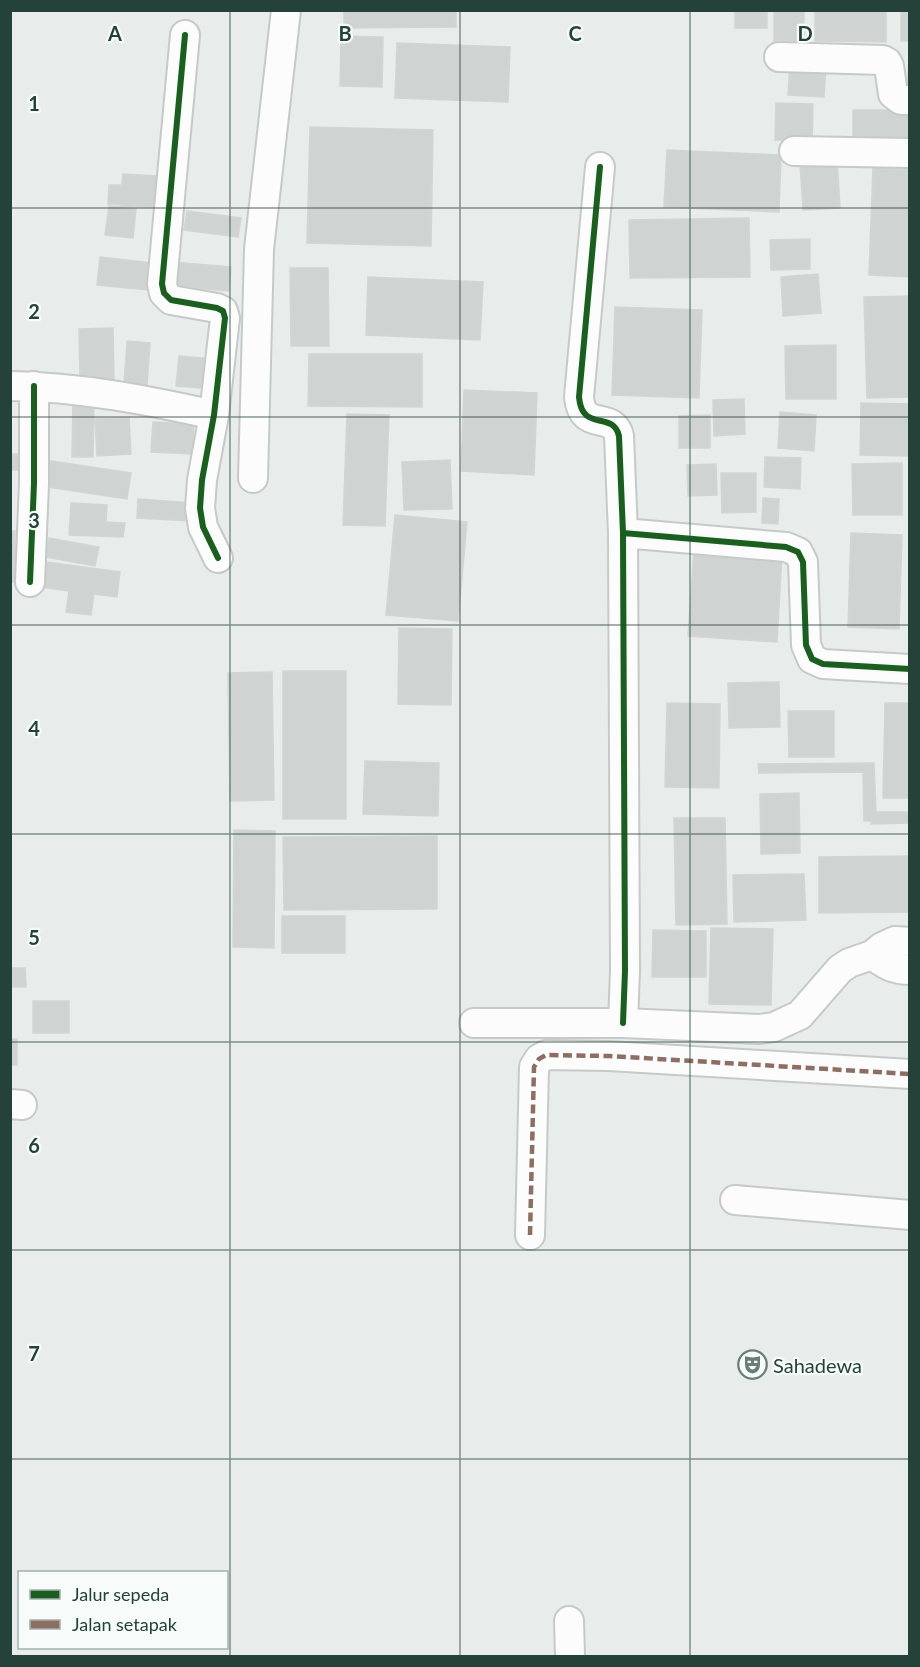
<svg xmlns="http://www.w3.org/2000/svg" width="920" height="1667" font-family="Lato,sans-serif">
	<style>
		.building { fill: #cfd4d2; stroke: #d1d6d4; stroke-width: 1.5 }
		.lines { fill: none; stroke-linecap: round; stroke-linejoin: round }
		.minor-casing { stroke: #c5cac8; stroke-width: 32 }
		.minor { stroke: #fcfcfc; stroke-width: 28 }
		.quiet { stroke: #8d6e63; stroke-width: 4.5; stroke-dasharray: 9 4.5; stroke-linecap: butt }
		.cycleway-casing { stroke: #f7fbf9; stroke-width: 10 }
		.cycleway { stroke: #1b5e20; stroke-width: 6 }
		.grid { fill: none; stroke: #24423a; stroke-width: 1.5; stroke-opacity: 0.55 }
		.labels { text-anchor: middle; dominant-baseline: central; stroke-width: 4.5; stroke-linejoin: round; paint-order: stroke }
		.poi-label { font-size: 20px; fill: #24423a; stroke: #f7fbf9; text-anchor: start }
		.grid-label { font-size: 20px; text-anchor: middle; font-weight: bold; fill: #24423a; stroke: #f7fbf9; stroke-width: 4.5; stroke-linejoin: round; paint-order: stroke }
	</style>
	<rect width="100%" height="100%" fill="#e8edeb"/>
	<path class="building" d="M344,10H456V27L344,28Z
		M735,10H767V28H735Z
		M774,10H804V41H774Z
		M815,10H886V42L815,41Z
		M901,10H910V41H901Z
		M341,36L383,37L382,87L340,86Z
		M397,43L510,47L508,102L395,98Z
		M909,58H910V99H907Z
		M790,63L826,65L824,97L788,95Z
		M776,103L813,104L812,141L775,140Z
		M853,110H910V146H853Z
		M310,127L433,130L431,246L307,243Z
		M667,150L781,155L779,212L664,207Z
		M837,160L840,208L803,210L800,163Z
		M873,168L910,170V277L869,275Z
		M123,174L157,176L156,207L121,206L122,205L108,204L109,185H122Z
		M109,206L136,209L133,238L105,235Z
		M187,211L241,218L238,237L184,230Z
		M749,218L750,277L630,278L629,220Z
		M810,239V269L771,270L770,240Z
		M100,257L152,263L149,290L97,285Z
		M172,262L231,267L229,291L171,286Z
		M290,268H328L329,346H291Z
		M818,274L821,313L783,316L781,277Z
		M368,277L483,282L480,340L366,335Z
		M910,296V397L867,398L864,297Z
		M615,307L702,310L699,398L612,395Z
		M113,328L114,380H80L79,329Z
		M127,341L150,343L147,386L124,384Z
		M836,345V399H786L785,346Z
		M309,354H422V407L308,406Z
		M179,356L214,359L212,389L176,386Z
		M464,390L537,393L534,475L461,471Z
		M744,399L745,434L714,436L713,400Z
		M73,400H94L93,457H72Z
		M861,403L910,404V456L860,455Z
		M780,412L816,415L814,451L778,448Z
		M347,414L389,415L385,526L343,525Z
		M710,415V448H679V416Z
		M129,418L131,454L97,456L95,419Z
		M153,422L194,424L192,454L151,452Z
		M10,454H30L31,470H10Z
		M765,457L801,458L800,489L764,487Z
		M45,460L131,473L127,499L41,486Z
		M450,460L452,509L404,510L402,462Z
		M902,463V515H853L852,464Z
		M716,464L717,495L688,496L687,465Z
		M721,473H756V512L722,513Z
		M763,498L779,499L778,524L762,523Z
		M138,499L193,503L191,521L137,518Z
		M71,503L107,505L106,522L125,523L123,537L69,535Z
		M395,515L467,522L458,621L386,615Z
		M10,531H15V582H10Z
		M851,533L902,535L899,629L848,627Z
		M49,538L99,547L95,566L45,557Z
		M694,548L782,554L777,642L688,636Z
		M46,562L120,572L117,597L94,594L91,615L66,612L69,591L42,587Z
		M399,628L452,629L451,705L398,704Z
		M283,671H346V819H283Z
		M272,672L274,800L230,801L228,673Z
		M779,682L780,727L729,728L728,683Z
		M667,703L720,704L719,788L665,787Z
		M885,703H910V798H883Z
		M788,711H834V757H789Z
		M365,761L439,763L438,816L363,814Z
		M874,763L876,812H910V823L871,824V821H864L863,772L759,773L758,764Z
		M799,793L800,853L761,854L760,794Z
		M674,818H725L727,924L676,925Z
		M234,830L275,831L274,948L233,947Z
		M437,836V909L284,910L283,837Z
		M910,856V912L819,913V857Z
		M804,874L806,920L734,922L733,875Z
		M282,916H345V953H282Z
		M711,928L773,929L771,1005L709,1004Z
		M653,930L706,931V977H652Z
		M12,968H25L26,987H12Z
		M33,1001H69V1033H33Z
		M10,1039H17V1065H10Z"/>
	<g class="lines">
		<defs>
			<path id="minor" d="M185,35L162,284L164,293L171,300L217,308L223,311L225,318L214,415L202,480L200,508L203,527L218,558
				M779,57L883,60L887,62L889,66L893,94L901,100H910
				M794,151L910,153
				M600,167L579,397C582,433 613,410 619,436L623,533L625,971L623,1023
				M10,386C79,387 148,400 214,415
				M253,478L259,249L286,10
				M623,533L786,547L798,552L803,562L806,645L812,659L823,664L910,669
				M30,582L34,483V386
				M872,955C886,965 893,970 910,970
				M474,1023H623L759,1029L774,1027L800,1015L840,969L849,963L872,955L882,947L895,941L910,942
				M10,1104L22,1105
				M735,1200L910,1215
				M530,1235L534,1067L539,1059L546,1055L609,1056L910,1074
				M569,1621L570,1656"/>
		</defs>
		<use href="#minor" class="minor-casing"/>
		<use href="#minor" class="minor"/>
		<path class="quiet" d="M530,1235L534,1067L539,1059L546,1055L609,1056L910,1074"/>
		<defs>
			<path id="cycleway" d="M185,35L162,284L164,293L171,300L217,308L223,311L225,318L214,415L202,480L200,508L203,527L218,558
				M600,167L579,397C582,433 613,410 619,436L623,533L625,971L623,1023
				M623,533L786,547L798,552L803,562L806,645L812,659L823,664L910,669
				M30,582L34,483V386"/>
		</defs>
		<use href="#cycleway" class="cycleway-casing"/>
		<use href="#cycleway" class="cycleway"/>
	</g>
	<path class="grid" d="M230,10V1656M460,10V1656M690,10V1656M10,208H910M10,417H910M10,625H910M10,834H910M10,1042H910M10,1250H910M10,1459H910"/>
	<defs>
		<symbol id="theatre-ring" viewBox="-11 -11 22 22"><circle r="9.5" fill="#f7fbf9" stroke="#697e78" stroke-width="1.5"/><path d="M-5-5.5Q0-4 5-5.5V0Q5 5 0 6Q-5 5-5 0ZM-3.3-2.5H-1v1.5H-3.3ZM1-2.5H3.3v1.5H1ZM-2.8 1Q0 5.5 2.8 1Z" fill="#697e78"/></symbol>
	</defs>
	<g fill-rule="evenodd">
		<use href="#theatre-ring" x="736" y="1348" width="33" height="33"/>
	</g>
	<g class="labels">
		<g class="poi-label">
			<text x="773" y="1365">Sahadewa</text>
		</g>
	</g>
	<g class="grid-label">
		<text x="115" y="41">A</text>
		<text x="345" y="41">B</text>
		<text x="575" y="41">C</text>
		<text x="805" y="41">D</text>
		<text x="34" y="111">1</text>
		<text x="34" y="319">2</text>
		<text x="34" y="528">3</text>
		<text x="34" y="736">4</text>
		<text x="34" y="945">5</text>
		<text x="34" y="1153">6</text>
		<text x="34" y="1361">7</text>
	</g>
	<rect width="920" height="1667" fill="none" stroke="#24423a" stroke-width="24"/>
	<rect x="18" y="1571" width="210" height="78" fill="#f7fbf9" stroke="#a3b1ad" stroke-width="1.5"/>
	<rect x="30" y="1590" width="30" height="9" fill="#1b5e20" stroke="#a3b1ad" stroke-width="1.5"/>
	<text x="72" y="1601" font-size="18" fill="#24423a">Jalur sepeda</text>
	<rect x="30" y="1620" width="30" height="9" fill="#8d6e63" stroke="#a3b1ad" stroke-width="1.5"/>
	<text x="72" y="1631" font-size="18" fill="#24423a">Jalan setapak</text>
</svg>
